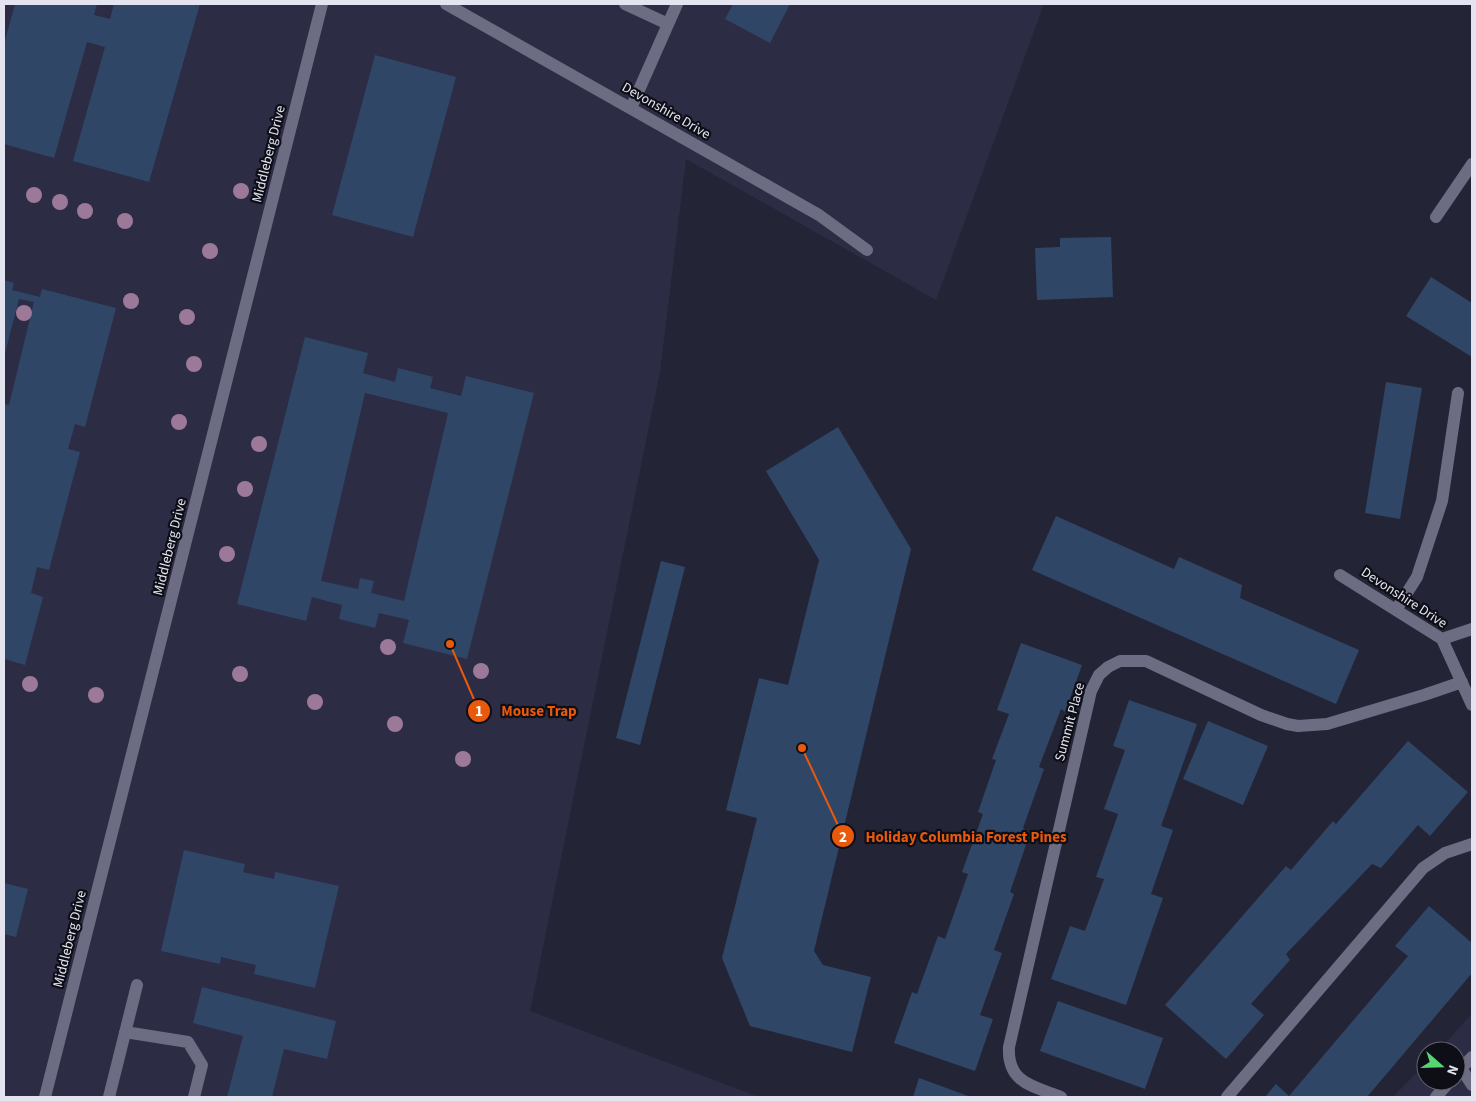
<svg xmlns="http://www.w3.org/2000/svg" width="1476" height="1101" font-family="'Source Sans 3',sans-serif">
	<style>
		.built { fill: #2d2c45 }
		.building { fill: #304666; fill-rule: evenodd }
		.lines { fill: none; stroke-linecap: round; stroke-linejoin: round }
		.minor { stroke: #6c6c83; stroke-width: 12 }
		.tree { fill: #9c7998 }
		.labels { text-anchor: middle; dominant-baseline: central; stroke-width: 4.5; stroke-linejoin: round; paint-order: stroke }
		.street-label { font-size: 14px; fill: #e4e4f1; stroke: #0e0e17 }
		.leader { fill: none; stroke: #e8590c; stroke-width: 2 }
		.callout-dot { fill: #e8590c; stroke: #0e0e17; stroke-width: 2 }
		.mark-label { font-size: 15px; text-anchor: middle; font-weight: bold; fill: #fff }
		.callout-label { font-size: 15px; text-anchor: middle; font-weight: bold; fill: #e8590c; stroke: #0e0e17; stroke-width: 4.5; stroke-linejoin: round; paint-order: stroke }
	</style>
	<rect width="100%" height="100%" fill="#242437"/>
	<path class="built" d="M4,4H1044L936,300L686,159L660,372L530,1011L759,1097H4Z
		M1472,1014V1097H1393L1426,1063V1081H1456V1051H1438Z"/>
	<path class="building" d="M15,4H97L94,15L110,19L114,4H200L149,182L73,161L105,47L87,42L54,158L4,144V44Z
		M733,4H790L770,43L725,19Z
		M375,55L456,77L413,237L332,215Z
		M1111,237L1113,297L1037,300L1035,248L1060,247V238Z
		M1431,277L1472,303V357L1406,316Z
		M4,280L14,283L12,290L40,297L42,289L116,308L85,427L75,424L68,449L80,452L49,570L37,567L31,593L43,597L25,665L4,659V404L9,405L34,302L19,299L4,357Z
		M305,337L368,353L363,373L395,382L398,368L433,377L430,388L461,396L466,376L534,393L467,659L403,643L409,620L379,613L375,628L339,619L342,605L312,597L306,621L237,604ZM365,393L448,413L404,601L371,593L374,581L360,578L358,589L321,581Z
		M1386,382L1422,388L1400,519L1365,513Z
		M838,427L911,549L814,951L823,965L871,977L852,1052L750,1026L722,958L757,818L726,810L759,678L788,685L819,560L766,471Z
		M1056,516L1174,569L1179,557L1242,585L1240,598L1359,650L1336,704L1032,570Z
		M661,561L685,567L640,745L616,738Z
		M1021,643L1082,665L1065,712L1061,709L1039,767L1044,769L1023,828L1030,833L1010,892L1014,894L994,950L1002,953L980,1015L993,1019L975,1071L894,1043L912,992L917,994L938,936L945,939L968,874L962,872L983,814L978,812L996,760L992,759L1009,714L997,710Z
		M1129,700L1197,724L1161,826L1173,830L1151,894L1163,898L1126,1005L1051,979L1070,926L1085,931L1104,879L1096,877L1118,814L1104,809L1125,750L1113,746Z
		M1208,721L1268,746L1243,805L1183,779Z
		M1408,741L1468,792L1430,836L1418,825L1381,868L1372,864L1286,954L1290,960L1251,1004L1264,1015L1226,1059L1165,1005L1286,866L1291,870L1333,821L1336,824Z
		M184,850L245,864L243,872L274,879L275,872L339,886L315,988L254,974L256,965L221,957L220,964L161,951Z
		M4,883L28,889L16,937L4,934Z
		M1429,906L1472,943V973L1367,1097H1265L1276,1084L1289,1096L1408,956L1395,946Z
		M202,987L336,1021L327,1059L284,1049L272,1097H227L243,1036L193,1023Z
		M1058,1001L1163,1038L1145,1089L1040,1051Z
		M919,1078L971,1097H913Z"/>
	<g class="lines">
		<path class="minor" d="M446,4L819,215L867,250
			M625,4L668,24
			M631,108L677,4
			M1436,217L1472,164
			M1340,575L1442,639L1472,705
			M1396,610L1417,577L1442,501L1458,393
			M1442,639L1472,629
			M125,1032L188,1042L202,1065L194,1097
			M1461,1068L1472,1085
			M1456,1074L1472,1057
			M45,1097L322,4
			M109,1097L137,985
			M1061,1097C1033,1086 1007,1083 1009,1047L1091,691L1099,675L1108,667L1120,661H1146L1261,715L1287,724L1298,726L1327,724L1424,695L1462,682
			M1227,1097L1423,868L1445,853L1472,844
			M1436,1097L1450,1081"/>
	</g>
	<g class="tree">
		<circle cx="241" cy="191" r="8"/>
		<circle cx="34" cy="195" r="8"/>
		<circle cx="60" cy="202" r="8"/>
		<circle cx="85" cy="211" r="8"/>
		<circle cx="125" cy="221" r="8"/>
		<circle cx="210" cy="251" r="8"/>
		<circle cx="131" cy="301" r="8"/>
		<circle cx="24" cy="313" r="8"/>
		<circle cx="187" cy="317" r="8"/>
		<circle cx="194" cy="364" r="8"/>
		<circle cx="179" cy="422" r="8"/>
		<circle cx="259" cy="444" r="8"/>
		<circle cx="245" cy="489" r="8"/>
		<circle cx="227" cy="554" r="8"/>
		<circle cx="388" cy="647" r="8"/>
		<circle cx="481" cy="671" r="8"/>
		<circle cx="240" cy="674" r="8"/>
		<circle cx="30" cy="684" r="8"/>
		<circle cx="96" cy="695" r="8"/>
		<circle cx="315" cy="702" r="8"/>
		<circle cx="395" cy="724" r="8"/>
		<circle cx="463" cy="759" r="8"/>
	</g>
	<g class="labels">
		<g class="street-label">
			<text transform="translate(666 111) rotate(30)">Devonshire Drive</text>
			<text transform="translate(269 154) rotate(-76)">Middleberg Drive</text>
			<text transform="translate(170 547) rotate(-76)">Middleberg Drive</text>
			<text transform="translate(1404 598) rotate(33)">Devonshire Drive</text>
			<text transform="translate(1070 722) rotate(-75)">Summit Place</text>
			<text transform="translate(70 939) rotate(-76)">Middleberg Drive</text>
		</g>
	</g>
	<path class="leader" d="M450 644L479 711M802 748L843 836"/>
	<g class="callout-dot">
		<circle cx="450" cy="644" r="5"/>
		<circle cx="802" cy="748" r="5"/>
		<circle cx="479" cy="711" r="12"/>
		<circle cx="843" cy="836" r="12"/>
	</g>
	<g class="mark-label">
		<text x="479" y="716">1</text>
		<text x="843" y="842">2</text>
	</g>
	<g class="callout-label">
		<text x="539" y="716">Mouse Trap</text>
		<text x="966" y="842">Holiday Columbia Forest Pines</text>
	</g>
	<rect width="1476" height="1101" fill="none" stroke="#e4e4f1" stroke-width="10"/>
	<g transform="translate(1441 1066) rotate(110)"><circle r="24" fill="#0e0e17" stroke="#64646e"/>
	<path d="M0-4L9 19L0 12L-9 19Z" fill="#56d671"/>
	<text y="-8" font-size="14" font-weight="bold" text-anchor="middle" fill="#e4e4f1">N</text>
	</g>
</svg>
